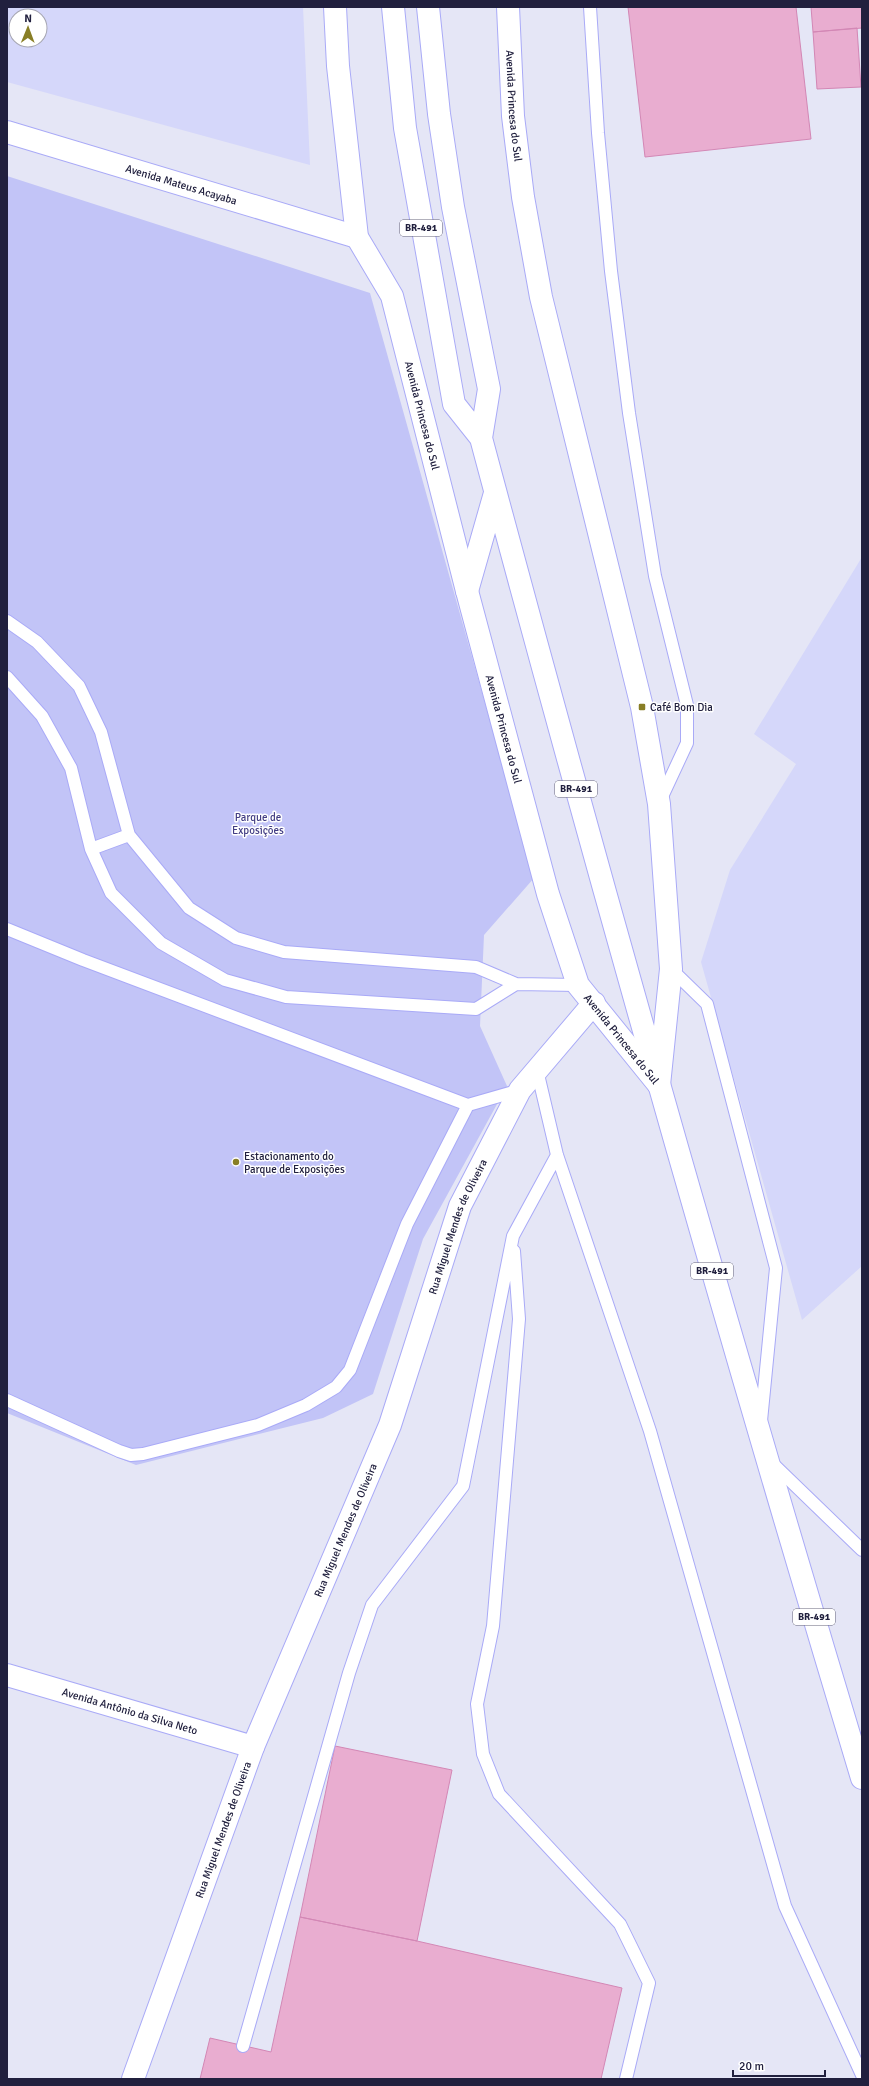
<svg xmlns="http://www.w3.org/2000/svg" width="869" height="2086" font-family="Signika,sans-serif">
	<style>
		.built { fill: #d5d7fa; fill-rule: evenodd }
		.green { fill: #c2c4f7 }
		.building { fill: #e9add0; stroke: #d387b5 }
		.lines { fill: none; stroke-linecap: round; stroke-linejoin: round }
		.service-casing { stroke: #a9aaf7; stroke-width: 14 }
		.minor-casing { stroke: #a9aaf7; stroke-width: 24 }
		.tertiary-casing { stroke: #a9aaf7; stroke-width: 24 }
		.secondary-casing { stroke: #a9aaf7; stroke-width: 24 }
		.trunk-casing { stroke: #a9aaf7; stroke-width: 24 }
		.service { stroke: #fff; stroke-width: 12 }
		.minor { stroke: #fff; stroke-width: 22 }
		.tertiary { stroke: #fff; stroke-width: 22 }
		.secondary { stroke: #fff; stroke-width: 22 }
		.trunk { stroke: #fff; stroke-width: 22 }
		.poi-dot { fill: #887e25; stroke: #fff; stroke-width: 1.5 }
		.labels { text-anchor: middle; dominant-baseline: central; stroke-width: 3; stroke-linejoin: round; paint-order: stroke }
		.shield { fill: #fff; stroke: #646378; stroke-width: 1 }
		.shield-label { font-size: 10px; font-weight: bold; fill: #21203e }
		.street-label { font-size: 11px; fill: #21203e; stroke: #fff }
		.poi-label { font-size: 11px; fill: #21203e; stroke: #fff; text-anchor: start }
		.park-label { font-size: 11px; fill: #413c83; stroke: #fff }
	</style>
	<rect width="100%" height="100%" fill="#e5e6f6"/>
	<path class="built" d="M7,7H303L310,165L7,82ZM16,16H40V40H16Z
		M862,557V1266L802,1320L701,962L730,870L796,764L754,734Z"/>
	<path class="green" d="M7,176L370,293L534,878L484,935L480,1026L507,1086L423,1239L373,1394L323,1418L136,1465L7,1413Z"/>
	<path class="building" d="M628,7H796L811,139L645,157Z
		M811,7H862V28L813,32Z
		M857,28L861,87L817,89L813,32Z
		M335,1746L452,1770L417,1941L300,1917Z
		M300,1917L417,1941L622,1988L601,2079H200L210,2038L271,2052Z"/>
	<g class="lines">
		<defs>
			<path id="service" d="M590,7L598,133L611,271L629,413L655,576L687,705V743L660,801
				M7,621L37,642L79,686L101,732L129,835L189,908L236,938L284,952L476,967L516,984L578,985
				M7,677L42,716L71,768L91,849L111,893L161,943L225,980L286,997L476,1009L516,984
				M91,849L129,835
				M7,929L83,960L468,1105L520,1090
				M671,969L707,1004L776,1268L761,1421
				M537,1070L557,1155L650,1431L785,1906L862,2075
				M514,1251L519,1319L493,1626L477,1704L483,1754L499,1794L620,1924L649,1983L626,2079
				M7,1400L119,1451L131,1455L143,1454L258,1425L306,1405L336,1387L350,1370L407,1224L468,1105
				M772,1463L862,1550
				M243,2046L349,1673L372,1605L463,1486L513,1236L557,1155"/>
			<g id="minor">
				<path id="s1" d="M7,132L357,237"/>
				<path id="s2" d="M133,2079L253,1747"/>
			</g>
			<g id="tertiary">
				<path id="s3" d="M7,1675L253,1747L390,1425L460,1206L520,1090L594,1003"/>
			</g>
			<g id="secondary">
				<path id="s4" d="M335,7L338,66L357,237L392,296L467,591L548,894L578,985L659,1085"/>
				<path id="s5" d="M508,7L513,116L523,197L541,297L642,707L659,804L671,969L659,1085"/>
			</g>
			<path id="trunk" d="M393,7L405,128L454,404L481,438C601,887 728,1333 862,1778
				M428,7L439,114L453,207L489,389L481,438
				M467,591L495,493"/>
		</defs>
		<use href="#service" class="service-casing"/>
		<use href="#minor" class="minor-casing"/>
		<use href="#tertiary" class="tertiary-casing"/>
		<use href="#secondary" class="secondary-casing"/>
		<use href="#trunk" class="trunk-casing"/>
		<use href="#service" class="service"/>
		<use href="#minor" class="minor"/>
		<use href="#tertiary" class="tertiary"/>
		<use href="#secondary" class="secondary"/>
		<use href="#trunk" class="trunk"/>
	</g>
	<g class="poi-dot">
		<rect x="638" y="703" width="8" height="8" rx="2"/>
		<circle cx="236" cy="1162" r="4"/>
	</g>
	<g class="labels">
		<g class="shield">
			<rect x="400" y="220" width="42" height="16" rx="3"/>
			<rect x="555" y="781" width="42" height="16" rx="3"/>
			<rect x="691" y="1263" width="42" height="16" rx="3"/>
			<rect x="793" y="1609" width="42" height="16" rx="3"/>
		</g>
		<g class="shield-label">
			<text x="421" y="228">BR-491</text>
			<text x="576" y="789">BR-491</text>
			<text x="712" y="1271">BR-491</text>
			<text x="814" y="1617">BR-491</text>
		</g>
		<g class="street-label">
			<text stroke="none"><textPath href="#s5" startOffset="99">Avenida Princesa do Sul</textPath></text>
			<text stroke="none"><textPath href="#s1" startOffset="182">Avenida Mateus Acayaba</textPath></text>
			<text stroke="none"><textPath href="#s4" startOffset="423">Avenida Princesa do Sul</textPath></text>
			<text stroke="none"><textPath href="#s4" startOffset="747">Avenida Princesa do Sul</textPath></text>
			<text stroke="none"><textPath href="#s4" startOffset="1083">Avenida Princesa do Sul</textPath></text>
			<text stroke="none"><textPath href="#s3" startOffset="816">Rua Miguel Mendes de Oliveira</textPath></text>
			<text stroke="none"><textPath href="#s3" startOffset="492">Rua Miguel Mendes de Oliveira</textPath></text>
			<text stroke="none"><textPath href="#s3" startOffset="128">Avenida Antônio da Silva Neto</textPath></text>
			<text stroke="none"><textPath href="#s2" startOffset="265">Rua Miguel Mendes de Oliveira</textPath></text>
		</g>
		<g class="poi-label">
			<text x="650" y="707">Café Bom Dia</text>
			<text x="244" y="1156">Estacionamento do<tspan x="244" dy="13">Parque de Exposições</tspan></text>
		</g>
		<g class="park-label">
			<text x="258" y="817">Parque de<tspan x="258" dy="13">Exposições</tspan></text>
		</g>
	</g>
	<rect width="869" height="2086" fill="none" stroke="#21203e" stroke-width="16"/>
	<g transform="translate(28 28) rotate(1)"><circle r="19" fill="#ffffff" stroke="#a6a6b2"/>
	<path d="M0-3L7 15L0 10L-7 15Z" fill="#887e25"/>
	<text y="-6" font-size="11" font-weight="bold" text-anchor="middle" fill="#21203e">N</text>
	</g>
	<path d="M733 2070v6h92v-6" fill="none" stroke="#21203e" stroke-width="2"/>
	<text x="739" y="2070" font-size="12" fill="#21203e" stroke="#ffffff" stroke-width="3" paint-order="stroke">20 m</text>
</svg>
